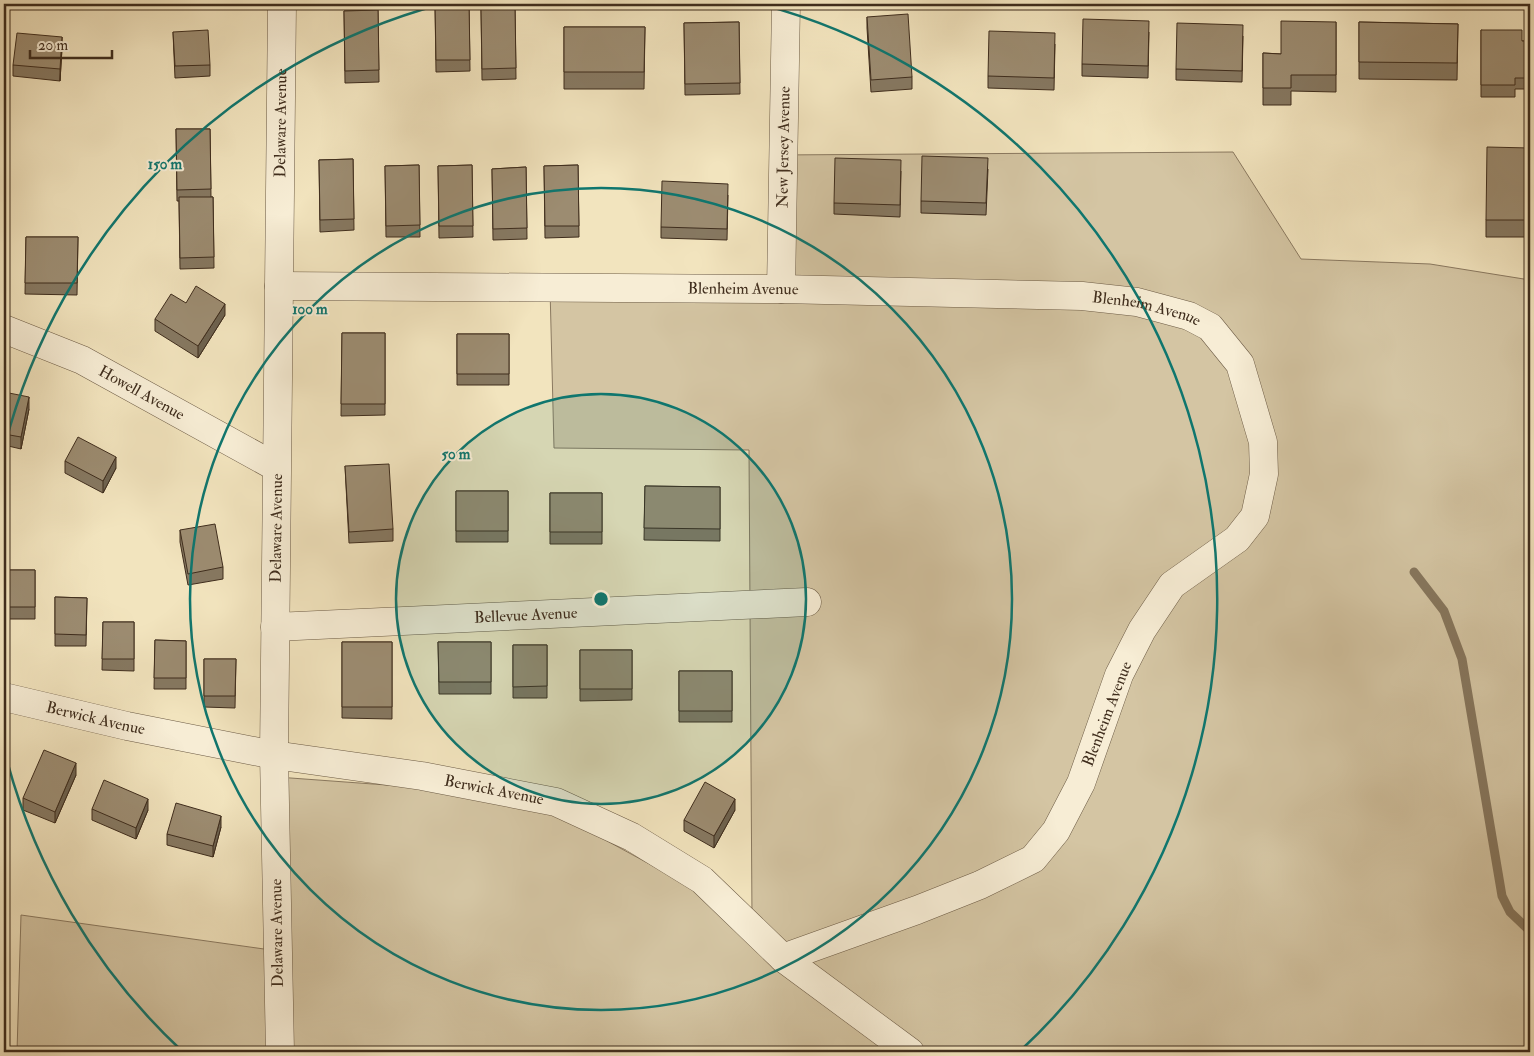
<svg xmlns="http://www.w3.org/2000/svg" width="1534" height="1056" font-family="'IM FELL Double Pica',serif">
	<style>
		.green { fill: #d4c5a3; stroke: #8a7960 }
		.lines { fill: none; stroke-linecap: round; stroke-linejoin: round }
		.stream { stroke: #86765d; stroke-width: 9 }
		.minor-casing { stroke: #6c5b45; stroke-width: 29 }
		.minor { stroke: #f7edd5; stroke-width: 28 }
		.wall { fill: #867861; stroke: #3f2d1d }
		.shaded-wall { fill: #6d624f; stroke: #3f2d1d }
		.building { fill: #9c8c71; stroke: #3f2d1d }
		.ring { fill: none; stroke: #0f766e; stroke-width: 2.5 }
		.labels { text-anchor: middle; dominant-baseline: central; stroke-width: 4; stroke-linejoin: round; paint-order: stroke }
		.street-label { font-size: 16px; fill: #3f2d1d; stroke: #f7edd5 }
		.centre { fill: #0f766e; stroke: #f7edd5; stroke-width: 2.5 }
		.ring-label { font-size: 15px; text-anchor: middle; font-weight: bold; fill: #0f766e; stroke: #f7edd5; stroke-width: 4; stroke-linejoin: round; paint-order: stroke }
	</style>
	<rect width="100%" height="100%" fill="#f2e4be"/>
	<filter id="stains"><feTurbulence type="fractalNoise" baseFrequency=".004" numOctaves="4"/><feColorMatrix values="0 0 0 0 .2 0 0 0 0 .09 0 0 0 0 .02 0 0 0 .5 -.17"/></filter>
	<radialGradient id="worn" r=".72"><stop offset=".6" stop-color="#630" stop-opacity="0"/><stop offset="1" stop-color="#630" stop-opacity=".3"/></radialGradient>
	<path class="green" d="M1233,152L1301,259L1430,264L1530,280V1052H17L21,915L264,949L277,777L523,795L752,920L749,450L554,448L550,288H781L776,155Z"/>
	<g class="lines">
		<path class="stream" d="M1414,572L1444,611L1462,659L1502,896L1510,912L1530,931"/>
		<defs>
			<g id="minor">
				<path id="s1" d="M279,286L781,289L1082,296L1137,302L1189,316L1210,327L1240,364L1263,442L1264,474L1255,516L1237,539L1172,585L1142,630L1119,675L1081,783L1056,831L1033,859L980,885L917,910L783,958"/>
				<path id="s2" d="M781,289L786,4"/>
				<path id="s3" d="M4,329L82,360L276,467"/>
				<path id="s4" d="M275,627L807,602"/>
				<path id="s5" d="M4,697L127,726L274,755L422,776L556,802L632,837L702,880L783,958L910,1052"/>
				<path id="s6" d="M280,1052L274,755L282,4"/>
			</g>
		</defs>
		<use href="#minor" class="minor-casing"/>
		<use href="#minor" class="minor"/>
	</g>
	<path class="wall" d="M435,4H469L470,71L436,72Z
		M515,8L516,79L482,80L481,9Z
		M378,10L379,82L345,83L344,11Z
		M867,17L912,77V89L871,92L867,28Z
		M739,22L740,94L685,95L684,23Z
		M1336,22V92L1291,91V105H1263V53L1281,54Z
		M1359,22L1458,24L1457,80L1359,79Z
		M564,27H645L644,89H564Z
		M1481,30L1522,41H1530V89H1515V97H1481Z
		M173,32L210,65V76L175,78Z
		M1149,32L1148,78L1082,76V64Z
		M1243,36L1242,82L1176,80V69Z
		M1055,44L1054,90L988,88V76Z
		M62,48L60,81L13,76V65Z
		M176,129H210L211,197H213L214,268L180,269L179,201H177Z
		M1530,148V237H1486V220Z
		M353,159L354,230L320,232L319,160Z
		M419,165L420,237H386L385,166Z
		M472,165L473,237L439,238L438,166Z
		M578,165L579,237L545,238L544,166Z
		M526,167L527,239L493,240L492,169Z
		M988,169L986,215L921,213V201Z
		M901,171L900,217L834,214V203Z
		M728,195L727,240L661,238V227Z
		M26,237H78L77,295L25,294Z
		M186,303L225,315L198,358L155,331V319Z
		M342,333H385V415L341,416Z
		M457,334H509V385H457Z
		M4,392L29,409L21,449L4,445Z
		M65,461L116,468L103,493L65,473Z
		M345,466L393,529V541L349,543Z
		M645,486L720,487V541L644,540Z
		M456,491H508V542H456Z
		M550,493H602V544H550Z
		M180,530L223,567V579L188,585L180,542Z
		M4,570H35V619H4Z
		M55,597L87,598L86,646H55Z
		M103,622H134V671L102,670Z
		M155,640L186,641V689H154Z
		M342,642H392V719L342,718Z
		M438,642H491V694H439Z
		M513,645H547V698H513Z
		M580,650H632V700L580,701Z
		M204,659H236L235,708L204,707Z
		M679,671H732V722H679Z
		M76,775L55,823L23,810V798Z
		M92,809L148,810L136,839L92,820Z
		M735,810L714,848L684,831V820Z
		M221,827L213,857L167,845V834Z"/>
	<path class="shaded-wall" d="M62,37V48L60,81V69Z
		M225,304V315L198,358V346Z
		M29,397V409L21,449V437Z
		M116,457V468L103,493V481Z
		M76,763V775L55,823V812Z
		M148,799V810L136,839V828Z
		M735,799V810L714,848V836Z
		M221,816V827L213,857V846Z"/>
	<path class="building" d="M435,4H469L470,60H436Z
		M515,8L516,68L482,69L481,9Z
		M378,10L379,70L345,71L344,11Z
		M908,14L912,77L871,80L867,17Z
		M1083,19L1149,21L1148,66L1082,64Z
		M1281,21L1336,22V75H1291V88H1263V53L1281,54Z
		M739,22L740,83L685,84L684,23Z
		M1359,22L1458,24L1457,63L1359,62Z
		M1177,23L1243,25L1242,71L1176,69Z
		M564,27H645L644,72H564Z
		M208,30L210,65L175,66L173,32Z
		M1481,30H1522V41H1530V78H1515V85H1481Z
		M989,31L1055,33L1054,78L988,76Z
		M17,33L62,37L60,69L13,65Z
		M176,129H210L211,189L177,190Z
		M1487,147L1530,148V220H1486Z
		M922,156L988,158L986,203L921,201Z
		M835,158L901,160L900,205L834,203Z
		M353,159L354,219L320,220L319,160Z
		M419,165L420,225L386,226L385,166Z
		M472,165L473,226H439L438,166Z
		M578,165L579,226H545L544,166Z
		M526,167L527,228L493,229L492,169Z
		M662,181L728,184L727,229L661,227Z
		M179,197H213L214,257L180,258Z
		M26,237H78L77,283H25Z
		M196,286L225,304L198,346L155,319L171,294L186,303Z
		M342,333H385V404H341Z
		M457,334H509V374H457Z
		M4,392L29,397L21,437L4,434Z
		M78,437L116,457L103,481L65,461Z
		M389,464L393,529L349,532L345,466Z
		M645,486L720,487V529L644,528Z
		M456,491H508V531H456Z
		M550,493H602V532H550Z
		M215,524L223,567L188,574L180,530Z
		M4,570H35V607H4Z
		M55,597L87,598L86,635L55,634Z
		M103,622H134V659H102Z
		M155,640L186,641V678H154Z
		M342,642H392V707H342Z
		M438,642H491V682H439Z
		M513,645H547V686L513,687Z
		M580,650H632V689H580Z
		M204,659H236L235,696H204Z
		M679,671H732V711H679Z
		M44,750L76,763L55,812L23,798Z
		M104,780L148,799L136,828L92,809Z
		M705,782L735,799L714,836L684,820Z
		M176,803L221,816L213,846L167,834Z"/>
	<circle cx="601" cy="599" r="205" fill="#0f766e" fill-opacity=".12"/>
	<g class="ring">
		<circle cx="601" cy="599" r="205"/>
		<circle cx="601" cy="599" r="411"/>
		<path d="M181 1050A616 616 0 0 1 5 753M5 445A616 616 0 0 1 442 4M760 4A616 616 0 0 1 1021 1050"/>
	</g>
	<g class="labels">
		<g class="street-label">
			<text stroke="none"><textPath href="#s6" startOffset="929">Delaware Avenue</textPath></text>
			<text stroke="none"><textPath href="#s2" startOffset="142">New Jersey Avenue</textPath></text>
			<text stroke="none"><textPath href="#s1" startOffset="464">Blenheim Avenue</textPath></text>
			<text stroke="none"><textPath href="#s1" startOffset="869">Blenheim Avenue</textPath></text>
			<text stroke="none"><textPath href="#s3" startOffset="152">Howell Avenue</textPath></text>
			<text stroke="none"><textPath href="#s6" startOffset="524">Delaware Avenue</textPath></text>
			<text stroke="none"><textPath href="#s4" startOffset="251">Bellevue Avenue</textPath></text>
			<text transform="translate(1107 714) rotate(-69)">Blenheim Avenue</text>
			<text stroke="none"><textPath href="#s5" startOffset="94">Berwick Avenue</textPath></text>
			<text stroke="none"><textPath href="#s5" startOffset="499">Berwick Avenue</textPath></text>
			<text transform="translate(277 933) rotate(-91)">Delaware Avenue</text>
		</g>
	</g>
	<circle cx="601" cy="599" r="8" class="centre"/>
	<g class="ring-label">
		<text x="165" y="169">150 m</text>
		<text x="310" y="314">100 m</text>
		<text x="456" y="459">50 m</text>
	</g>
	<rect width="1534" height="1056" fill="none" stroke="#f2e4be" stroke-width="20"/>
	<rect x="5" y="5" width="1524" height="1046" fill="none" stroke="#3f2d1d" stroke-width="2.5"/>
	<rect x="10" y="10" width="1514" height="1036" fill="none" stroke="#3f2d1d"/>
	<path d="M30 50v8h82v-8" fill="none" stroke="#3f2d1d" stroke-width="2.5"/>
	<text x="38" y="50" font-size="15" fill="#3f2d1d" stroke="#f7edd5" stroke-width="4" paint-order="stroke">20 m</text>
	<rect width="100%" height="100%" filter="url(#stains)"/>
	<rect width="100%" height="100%" fill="url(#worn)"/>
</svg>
